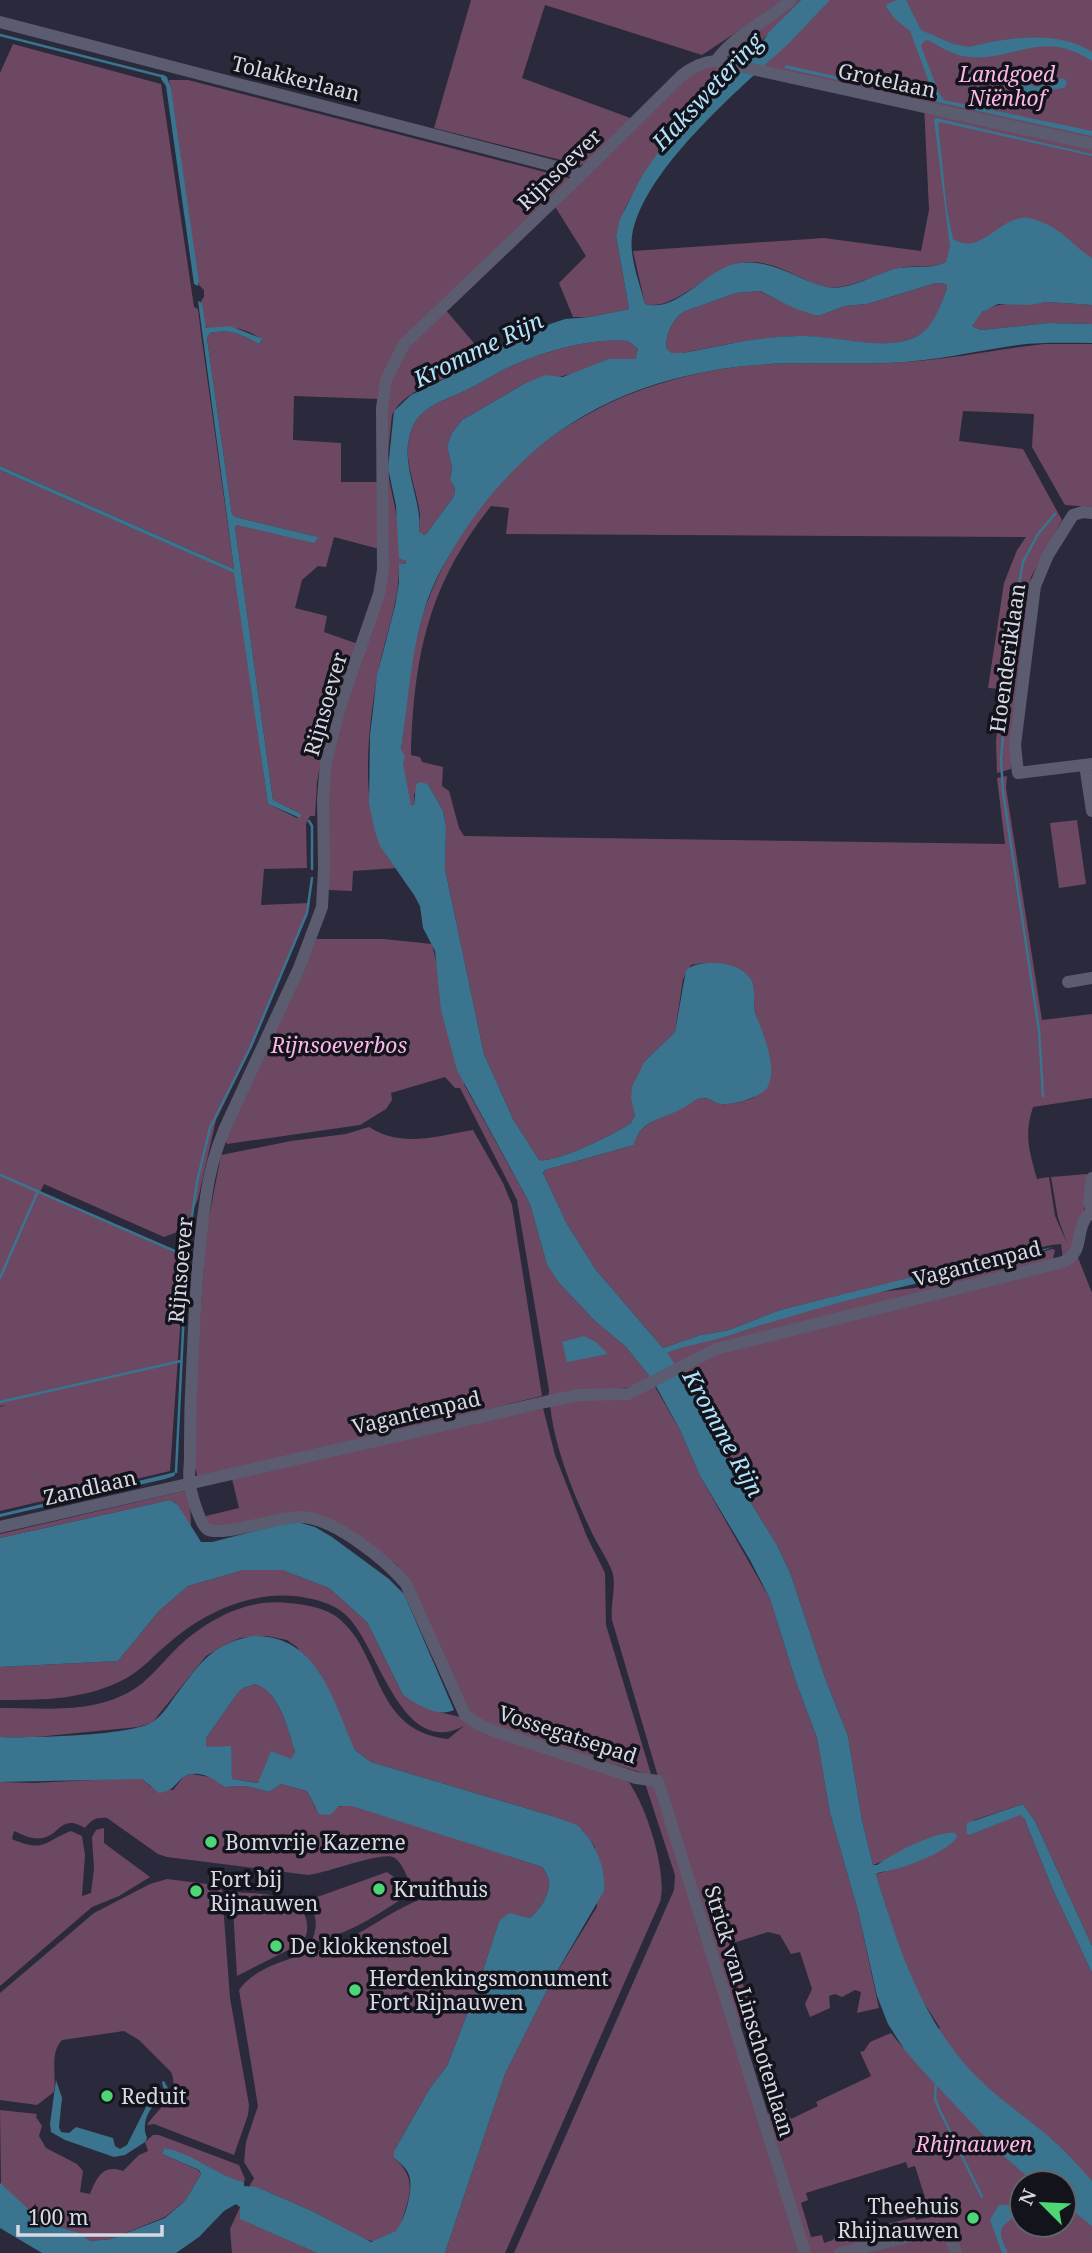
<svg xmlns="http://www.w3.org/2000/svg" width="1092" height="2253" font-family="'Noto Serif',serif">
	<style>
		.green { fill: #6d4862; fill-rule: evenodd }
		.water { fill: #3a748e; fill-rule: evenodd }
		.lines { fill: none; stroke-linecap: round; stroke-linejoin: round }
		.stream { stroke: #3a748e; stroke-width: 2.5 }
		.minor { stroke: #5b5c70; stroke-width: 12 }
		.poi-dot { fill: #4cd676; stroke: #13141b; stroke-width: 2.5 }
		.labels { text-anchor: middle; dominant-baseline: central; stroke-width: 7; stroke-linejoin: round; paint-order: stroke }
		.park-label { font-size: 21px; font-style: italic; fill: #fdb6e7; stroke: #13141b }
		.street-label { font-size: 21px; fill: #d8d8e4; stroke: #13141b }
		.poi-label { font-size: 21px; fill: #d8d8e4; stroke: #13141b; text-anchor: start }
		.water-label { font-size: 23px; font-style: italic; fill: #b2e3fd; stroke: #13141b }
	</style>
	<rect width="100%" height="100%" fill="#2a2a3c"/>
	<path class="green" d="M471,0H782L752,22L702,55L545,5L522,78L633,119L590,162L581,165L434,128Z
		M793,0H801L764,38L749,64L730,60L727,50Z
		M826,0H1092V259L946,262C928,270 918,264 900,268C880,272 847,291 827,287C802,282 779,262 751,262C712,262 677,313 645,304L633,251L824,238L921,251L929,210L924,104L763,67Z
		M13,44L161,84L194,307L198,309L201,334L234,569L0,466V73Z
		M717,66L739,72L661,148L625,208L616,236L629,309L590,317H573L559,283L586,256L554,205L682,81L696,71Z
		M169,80H188L556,175H564L569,179L413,328L379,399L294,396L293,440L341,443V482H379V549L334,537L326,567L318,566L302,580L295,608L327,616L324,632L358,644L323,749L317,782L315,816H310L306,824L307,868L264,869L261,905L310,903L308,911L252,1047L216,1120L198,1199L185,1229L164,1237L44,1184L40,1192L185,1257L170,1471L0,1511V1407L6,1405L0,1406V470L235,573L268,804L297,818L301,814L273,800L235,527L237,525L318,537L235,517L232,514L207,338L210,333C233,329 239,334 259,344L263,340C243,327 231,326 208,329L205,326L201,301L204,297V290L199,285Z
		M936,283L946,284L947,288C940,307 933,332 911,339C876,351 834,335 798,336C758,337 721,346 682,353H672L666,348C666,333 672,321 683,312L736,293L759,291L796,308L821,315L845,306L867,304Z
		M1047,302L1092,305V324L1049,323L981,330L972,326C986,295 1020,307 1047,302Z
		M444,308L485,356L474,352L473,354L479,357L480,362C454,380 407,384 392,415L388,453L389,479L406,560L405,564L399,563C400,602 385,635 378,673C368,725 355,828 397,868L353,871L352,891L329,890L328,774L340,715L377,613L387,392L400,357Z
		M628,341L638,349L635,359H608L572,374L524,384L462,420L452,433L447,446L452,467L450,477L455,488L454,496L427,533L424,535L419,531C419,526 420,521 420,515C417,487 401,459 411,431C418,409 441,401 460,393C475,387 489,377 503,370C537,353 590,337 628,341Z
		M1044,344H1092V507L1065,505L1062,500L1032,447L1034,414L963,411L959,441L1023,449L1062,520L1031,577L1011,747V769L997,773L996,741L1002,689L988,688L1004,583L1017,550L1026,537L506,534L509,508L491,506C428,586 414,655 411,755L420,757L422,762L443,767L442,786L449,791L459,828L464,836L1005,844L997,778L1007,776L1006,788L1042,1020L1092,1014V1098L1033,1107C1024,1136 1029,1150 1037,1179L1049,1177L1055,1216L1067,1243L1058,1218L1051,1177L1087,1174L1084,1212L1075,1246L1063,1258L1061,1244L1051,1245L780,1310L729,1330L701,1335L663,1348L596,1270L567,1224L543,1173L545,1170L634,1145C639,1123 659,1119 677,1110C685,1107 692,1100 701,1098C709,1097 714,1103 721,1104C728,1105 746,1101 753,1098C758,1095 763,1087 767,1082C780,1066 758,1028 755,1011C753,999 756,984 747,975C733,962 709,961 691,965L683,979L675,1032L645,1061L635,1115L631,1123C615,1134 557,1163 539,1160L513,1119L484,1054L445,869L446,826L443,811L428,784L414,794V806L411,805C407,793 403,778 403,765C403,758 404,756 401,749C409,700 409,650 427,603C480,463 596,383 744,366C798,360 853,366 907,362C953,359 998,349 1044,344Z
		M1077,820L1086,884L1059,888L1050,823Z
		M316,939H384L432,944L438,970L440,991L465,1086L530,1204L547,1265L559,1283L596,1322L625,1346L652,1379L638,1386L548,1399L549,1390L517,1200L460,1088H455L445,1077L391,1093L392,1100L386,1109L360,1125L227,1144L225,1139Z
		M369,1127C401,1148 438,1136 473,1130L503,1183L512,1205L542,1396L198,1478L194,1464L198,1348L206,1233L221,1155L291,1141L346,1134Z
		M1052,1249L1055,1250L1053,1259L675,1365L666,1353L688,1345L730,1335L782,1318L879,1292L915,1288Z
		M1077,1255L1092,1293V1946L1035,1821L1023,1804L974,1820L970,1835L1021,1814L1024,1818L1053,1890L1092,1973V2253H514L674,1890L675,1875L645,1783L655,1786L767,2114L785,2106L791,2119L818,2106L816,2102L871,2076L860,2052L864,2051L870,2042L891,2033L904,2049L940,2028L917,1992L898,1947L876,1874L891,1870L942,1850L886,1860L873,1865L862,1820L848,1736L825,1678L791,1575L777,1545L737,1480L692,1389L680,1372L704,1358ZM906,2162L908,2168L915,2166L931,2217L916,2220L915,2217L834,2237L833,2240L824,2243L822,2235L811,2237L801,2203L808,2200L806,2193ZM1022,2183H1064V2225H1022Z
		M654,1385L680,1430L700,1476L770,1599L796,1682L817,1738L830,1813L858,1911L879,2008L857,2013L861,1992L855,1990L842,1997L835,1994L829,1996L830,2008L810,2017L805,2004L812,1989L800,1952L791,1954L780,1935L768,1932L730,1944L750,2006L739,2025L659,1780L612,1620C610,1604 617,1586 612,1571C607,1558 598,1546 592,1533C573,1493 555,1449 550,1405Z
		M543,1408L555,1455L587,1537L605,1573L606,1625L651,1774L649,1775L482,1724L469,1714L416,1598L398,1566L371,1544L325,1519L213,1527L207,1521L206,1516L239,1508L232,1479Z
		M184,1491L190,1494L191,1529L178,1505L170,1500L0,1538V1534Z
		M244,1570H282L329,1588L367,1622L403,1695L439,1712L464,1718L627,1780C646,1803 668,1874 660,1902L505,2253H445L505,2074L552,1980L597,1907L595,1847L583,1831L552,1816L371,1762L355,1750L297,1647L287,1640L267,1636L240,1638L226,1644L206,1656L152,1723L138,1727L36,1737H0V1708C44,1708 91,1714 131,1691C147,1682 160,1665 174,1651C203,1622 245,1598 288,1603C303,1604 321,1607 334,1615C384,1649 369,1730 448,1739L464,1726C401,1760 379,1646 346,1615C336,1606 321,1600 307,1598C258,1588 207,1610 170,1642C155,1654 142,1670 125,1679C84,1700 44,1700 0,1700V1667L118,1661L159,1611L188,1586Z
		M255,1684C281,1693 287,1728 295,1752L292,1759L259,1783L232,1779L230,1747H206V1738L237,1694L243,1688Z
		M192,1774L215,1778L224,1787L246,1786L269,1792L281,1784L307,1791L316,1809L352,1805L542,1867C557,1884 545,1904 530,1918L516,1915L499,1921L478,1986L447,2066L430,2088L394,2151V2158C419,2179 409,2198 400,2226L397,2231L375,2242L364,2239L312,2211L257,2187H249L254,2178L244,2162L246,2142L258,2106L239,1990C260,1960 310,1956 342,1942C367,1930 389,1913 414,1902C424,1898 436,1896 446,1897L447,1888L414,1892C409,1882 404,1865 395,1858C383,1850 326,1874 308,1875L167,1857L158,1854L107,1818C96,1817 91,1820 85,1828C61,1814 61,1834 43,1838C32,1840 23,1835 14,1831L12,1839C45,1853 43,1842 71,1831L82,1836L85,1855L82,1896L91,1893L94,1869L92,1837L96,1830L104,1828V1843L150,1877L119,1896L92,1907L0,1986V1782L32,1783L135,1778L142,1779L151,1787L173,1790L184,1776Z
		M387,1872L394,1877L403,1895L400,1900C373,1918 343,1936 311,1943C318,1927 318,1914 306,1901Z
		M167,1879L215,1885L222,1890L230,1998L249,2105L248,2115L234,2155L154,2124L147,2125C158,2108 181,2095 171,2072L139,2040L124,2031L62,2040C49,2054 57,2075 54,2092L37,2105L0,2100V1993L94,1913L150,1884Z
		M232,1892C256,1894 305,1891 307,1924C308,1933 306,1938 300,1944L237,1976Z
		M0,2110L37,2114L36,2117L42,2126L39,2136L46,2148L77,2164L83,2171L80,2192L90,2194C97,2177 103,2164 123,2171L139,2155L148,2151L145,2142L153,2135H159L239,2165L245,2179L244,2182L235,2180L164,2148L162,2154L198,2170L201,2174L185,2201L165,2217L111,2239L90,2241L80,2233L43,2222L1,2185Z
		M240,2207L241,2219L317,2253H232L230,2229Z"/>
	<path class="water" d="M801,0H830C816,14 803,29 789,43C741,88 643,169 632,236C629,257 640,284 645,304C678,314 708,266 740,263C774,259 797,280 827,287C847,292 879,272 899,268C917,265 929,270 946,262L950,247L934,120L936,118L1092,154V156L940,122L938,124L947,210L953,239C983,258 1001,210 1033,219C1063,228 1069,243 1092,258V305L1047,302L1030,305L998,304L982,312L972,326L981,330L1049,323L1092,324V343C1067,343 1042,342 1018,345C975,351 931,362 887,363C839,365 792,361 744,366C622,380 531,430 463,533C448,556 433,581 425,608C410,654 409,701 401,749L405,757L403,764L411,805H414L416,785L419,782L428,784L443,811L446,826L445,869L484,1054L513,1119L539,1160C557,1163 615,1134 631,1123L635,1115L631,1098L632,1087L645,1061L675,1032L686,970C701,958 738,961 750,978C757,988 752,1004 756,1015C763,1034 779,1068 767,1088C761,1097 733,1105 722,1104C715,1104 710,1097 702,1098C694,1099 690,1105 683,1108C664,1119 640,1119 634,1145L545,1170L543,1173L567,1224L596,1270L663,1348L701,1335L729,1330L780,1310L909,1278L1053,1247L1019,1259C923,1282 827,1303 734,1334C711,1342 688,1344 667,1353L692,1389L737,1480L777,1545L791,1575L825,1678L848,1736L862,1820L873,1865H877C892,1854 937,1830 955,1833L957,1837C949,1851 909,1866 892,1870C886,1872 881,1871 876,1874C898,1947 922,2022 977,2077C999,2099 1024,2116 1047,2135C1063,2149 1078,2165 1092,2181V2226L1064,2204V2183H1035L999,2152L922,2070L904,2049L888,2024L877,1996L858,1911L830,1813L817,1738L796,1682L770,1599L750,1560L700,1476L680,1430L652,1379L625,1346L596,1322L559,1283L547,1265L530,1204L457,1070L441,1010L435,951L423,928L420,906L414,895L380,846L374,828L369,803L370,735L377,675L395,606L399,582V563L405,564L406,561L399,558L396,506L388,468L394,411L411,395L480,362L479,357L473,354L474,352L485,356L524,333L565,319L590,317L629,309L616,236L620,219L642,176L661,148L735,74L749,64L768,33ZM936,283L946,284L947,288C940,307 932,332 911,339C878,350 837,336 804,336C762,335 722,346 682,353H672L666,348C666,333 672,321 683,312L736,293L760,291L796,309L815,315H821L845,306L867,304ZM628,341L638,349L635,359H608L563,377L545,375L524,384L462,420L452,433L447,446L452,467L450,479L455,488L454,496L427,533L424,535L419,531C419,526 420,521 419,516C416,488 401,459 411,431C418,409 441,401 460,393C475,387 489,377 503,370C537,353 590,337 628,341Z
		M897,0H906L921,30L953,44L969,47C1007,38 1057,29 1092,52V61C1042,28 1017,61 969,57C954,56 941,47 928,40L924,41L921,46L939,93L944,100L1092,131V136L784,68L786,65L935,99L910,31L896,20L886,7L887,4Z
		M1000,70L1036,87L1062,78L1066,80L1067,84L1064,88L1029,93L994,81V73Z
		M162,74L167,77L171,89L199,282L198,286L194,284L166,86L161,79Z
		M198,301L202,303L206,328L230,326L263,339L259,344C239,334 233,329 210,333L207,338L232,514L235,517L318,537L314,543L237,525L235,527L273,800L301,814L300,818L268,804L234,573L0,470V466L234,569Z
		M584,1336L596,1342L608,1354L567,1362L562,1342Z
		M176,1472L174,1476L165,1479L0,1517V1514Z
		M170,1500L178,1505L201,1542H212L287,1523H301L315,1527L332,1537L389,1579L404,1594L454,1710C438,1718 416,1704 403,1695L367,1622L329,1588L282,1570H244L188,1586L159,1611L118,1661L0,1667V1538Z
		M253,1636C318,1634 333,1701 355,1750L371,1762L552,1816L577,1825C595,1841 606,1867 604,1891L552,1980L505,2074L445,2253H317L240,2219V2207L236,2204L224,2211L199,2237L176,2253H42L0,2228V2183L43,2222L80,2233L90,2241L111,2239L165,2218L185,2201L201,2174L199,2170L162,2154L164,2148C193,2153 215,2175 244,2182V2186L257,2187L312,2211L371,2242L396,2231C405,2219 414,2189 409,2175C406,2167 400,2163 394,2158V2151L430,2088L447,2066L478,1986L499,1921L509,1913L530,1918C545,1904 557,1884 542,1867L352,1806H339L330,1815L319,1814L307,1791L281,1784L269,1792L246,1786L224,1787C214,1777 194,1768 182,1778C172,1788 173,1790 159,1793L142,1779L0,1782V1737C28,1738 135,1736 154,1721C163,1714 169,1705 175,1696C200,1664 210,1644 253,1636ZM255,1684C281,1693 287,1728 295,1752L291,1759L271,1751L258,1783L232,1779L231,1746L206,1747V1738L237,1694L243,1688Z
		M1023,1804L1035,1821L1092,1946V1973L1053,1890L1024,1818L1020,1815L970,1835L966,1833L967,1823Z
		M56,2080L62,2098L59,2127L61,2132L69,2133L76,2127L113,2138L115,2146L120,2149L127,2145L153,2093L159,2094L164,2091L162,2082L164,2081L169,2090L168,2096C164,2100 157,2101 154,2105C146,2114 142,2127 147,2138L145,2142L125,2155L114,2157L65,2140L51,2132L50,2124Z
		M1022,2203V2212C1000,2227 995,2227 1008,2253H1002L990,2220L999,2205H1015Z"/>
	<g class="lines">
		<path class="stream" d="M0,35L161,76
			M309,821L312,826V869
			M1043,1096L1039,1030L1003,792L1001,759L1009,670L1015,606L1023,562L1038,534L1055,514
			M0,1175L186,1256
			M0,1278L38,1191
			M0,1402L181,1361
			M176,1472L187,1250L197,1182L210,1128L251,1046L307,913L312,878
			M936,2082L935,2099L939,2109L982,2197"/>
		<path class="minor" d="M0,22L569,170L581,175
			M716,61C735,34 767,22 790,0
			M1092,513L1083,512L1073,515L1048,555L1035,586L1015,745L1018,773L1092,764
			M1085,765L1092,811
			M1068,982L1092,978
			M1092,1178L1089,1202L1092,1211
			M0,1527L545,1402L579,1395L628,1394L716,1349L1063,1262C1083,1253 1076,1236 1084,1221C1086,1217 1089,1214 1092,1211
			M805,2253L658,1781L636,1778L497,1732L480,1725L465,1715L406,1584C386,1560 333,1517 300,1517C280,1516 220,1538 207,1529C200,1524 191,1494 190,1484C188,1476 190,1466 190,1458C190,1436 190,1415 191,1394C194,1328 196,1262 206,1197C209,1174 215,1152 224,1130L299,968L322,907L324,868L323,799L326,762L339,710L379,594L383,570L382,408L386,380L404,344L581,175L681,76C692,67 702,62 716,61L1092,144
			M840,2253L943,2229L951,2238L956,2253"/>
	</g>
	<g class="poi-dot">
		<circle cx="211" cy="1842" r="7"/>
		<circle cx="379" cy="1889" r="7"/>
		<circle cx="196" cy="1891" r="7"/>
		<circle cx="276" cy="1946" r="7"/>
		<circle cx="355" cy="1990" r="7"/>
		<circle cx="107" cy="2096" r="7"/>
		<circle cx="973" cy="2218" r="7"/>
	</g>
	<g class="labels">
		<g class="park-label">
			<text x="1007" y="74">Landgoed<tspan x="1007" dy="24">Niënhof</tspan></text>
			<text x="339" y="1045">Rijnsoeverbos</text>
			<text x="974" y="2144">Rhijnauwen</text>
		</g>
		<g class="street-label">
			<text transform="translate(296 78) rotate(14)">Tolakkerlaan</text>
			<text transform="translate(887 80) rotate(12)">Grotelaan</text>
			<text transform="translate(559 169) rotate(-44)">Rijnsoever</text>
			<text transform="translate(1007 658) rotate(-82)">Hoenderiklaan</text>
			<text transform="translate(325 704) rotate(-74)">Rijnsoever</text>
			<text transform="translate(977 1263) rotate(-14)">Vagantenpad</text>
			<text transform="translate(180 1270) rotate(-85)">Rijnsoever</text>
			<text transform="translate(416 1412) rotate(-13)">Vagantenpad</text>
			<text transform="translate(90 1487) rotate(-13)">Zandlaan</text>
			<text transform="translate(568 1734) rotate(18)">Vossegatsepad</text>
			<text transform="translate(750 2011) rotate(73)">Strick van Linschotenlaan</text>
		</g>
		<g class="poi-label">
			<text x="225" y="1842">Bomvrije Kazerne</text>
			<text x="210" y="1879">Fort bij<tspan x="210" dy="24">Rijnauwen</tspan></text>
			<text x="393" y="1889">Kruithuis</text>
			<text x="290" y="1946">De klokkenstoel</text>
			<text x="369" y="1978">Herdenkingsmonument<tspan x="369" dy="24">Fort Rijnauwen</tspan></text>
			<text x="121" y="2096">Reduit</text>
			<text x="959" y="2206" text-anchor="end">Theehuis<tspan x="959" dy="24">Rhijnauwen</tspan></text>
		</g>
		<g class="water-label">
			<text transform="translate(707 91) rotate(-47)">Hakswetering</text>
			<text transform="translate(478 349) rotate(-26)">Kromme Rijn</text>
			<text transform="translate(724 1433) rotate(61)">Kromme Rijn</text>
		</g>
	</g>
	<g transform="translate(1043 2204) rotate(294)"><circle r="33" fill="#13141b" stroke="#62626b" stroke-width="2"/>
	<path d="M0-5L12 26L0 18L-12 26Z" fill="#4cd676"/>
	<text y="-10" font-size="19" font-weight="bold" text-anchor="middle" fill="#d8d8e4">N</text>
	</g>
	<path d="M18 2225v10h144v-10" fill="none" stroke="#d8d8e4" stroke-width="3.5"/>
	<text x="28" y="2225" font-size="21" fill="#d8d8e4" stroke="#13141b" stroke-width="5" paint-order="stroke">100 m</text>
</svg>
